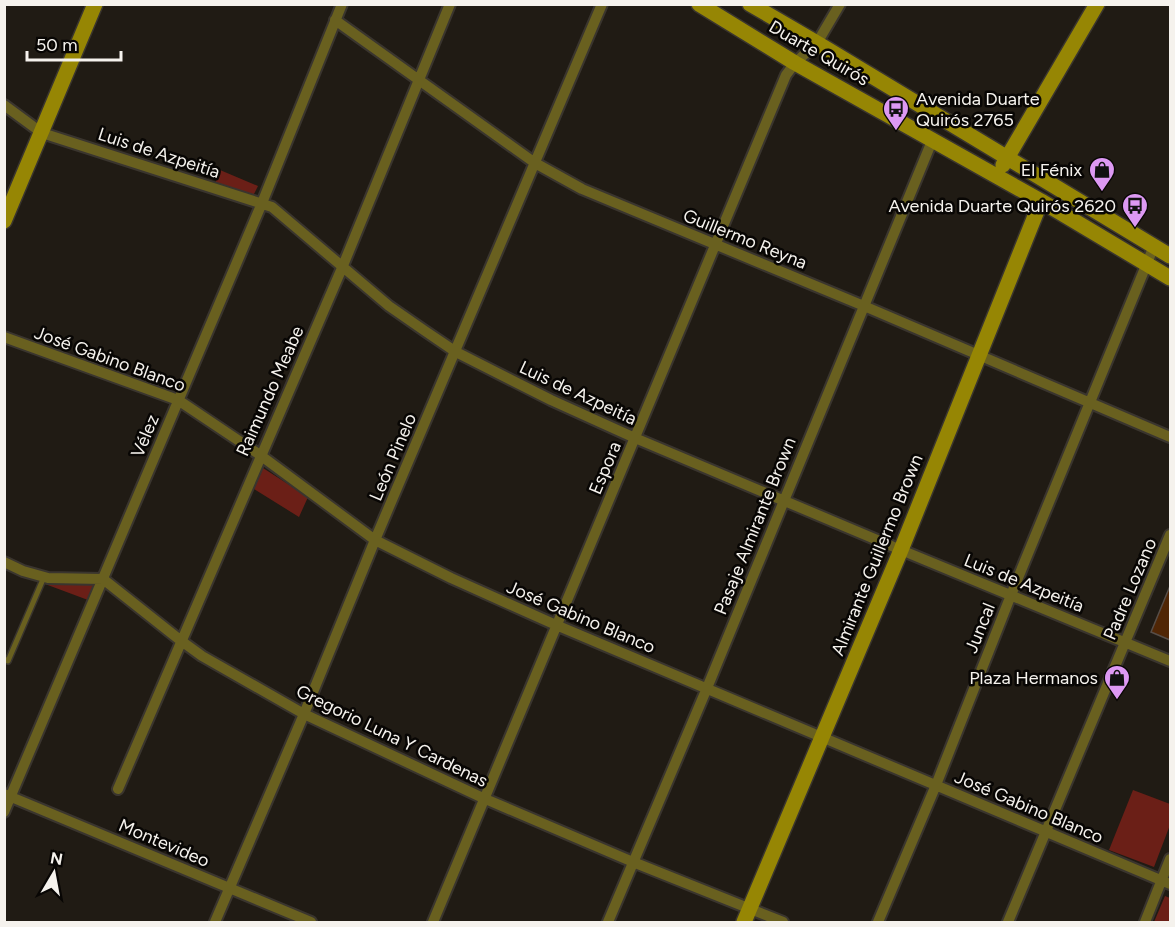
<svg xmlns="http://www.w3.org/2000/svg" width="1175" height="927" font-family="Figtree,sans-serif">
	<style>
		.green { fill: #6b1f17 }
		.building { fill: #502605; stroke: #564d47; stroke-width: 1.5 }
		.lines { fill: none; stroke-linecap: round; stroke-linejoin: round }
		.lane-casing { stroke: #3a352e; stroke-width: 8 }
		.street-casing { stroke: #3a352e; stroke-width: 14 }
		.secondary-casing { stroke: #3a352e; stroke-width: 18 }
		.lane { stroke: #69601f; stroke-width: 5 }
		.street { stroke: #69601f; stroke-width: 10 }
		.secondary { stroke: #968604; stroke-width: 15 }
		.labels { text-anchor: middle; dominant-baseline: central; stroke-width: 5; stroke-linejoin: round; paint-order: stroke }
		.street-label { font-size: 18px; fill: #f5f2ed; stroke: #080604 }
		.poi-label { font-size: 18px; fill: #f5f2ed; stroke: #080604; text-anchor: end }
	</style>
	<rect width="100%" height="100%" fill="#201b14"/>
	<path class="green" d="M220,170L258,186L252,198L214,186Z
		M263,468L308,497L299,517L254,489Z
		M47,581L96,583L88,600L45,584Z
		M1133,790L1170,804V825L1154,867L1109,850Z
		M1165,896L1170,898V922H1154Z"/>
	<path class="building" d="M1170,586V640L1151,632Z"/>
	<g class="lines">
		<defs>
			<path id="lane" d="M4,659L8,661L44,577"/>
			<path id="street" d="M335,20L535,163L582,189L864,306L1170,437
				M4,105L42,133L272,207L389,306L425,331L456,352L551,400L635,438L901,550L1170,661
				M4,337L178,400L260,455L375,540L451,578L556,625L1170,884
				M4,562L23,571L48,578L103,579L180,640L202,656L304,714L483,798L633,862L783,922
				M118,789L342,268L450,4
				M4,794L311,922
				M4,812L262,203L342,4
				M215,922L304,714L375,540L602,4
				M433,922L786,75L795,63L817,43L840,4
				M608,922L707,688L932,141
				M878,922L936,785L1011,595L1154,246
				M1008,922L1170,535
				M1145,922L1170,859"/>
			<path id="secondary" d="M699,4L795,63L1041,201L1170,278
				M750,4L817,43L1170,256
				M1003,165L1097,4
				M4,221L95,4
				M744,922L901,550L1041,201"/>
		</defs>
		<use href="#lane" class="lane-casing"/>
		<use href="#street" class="street-casing"/>
		<use href="#secondary" class="secondary-casing"/>
		<use href="#lane" class="lane"/>
		<use href="#street" class="street"/>
		<use href="#secondary" class="secondary"/>
	</g>
	<defs>
		<symbol id="bus-pin" viewBox="-11 -11 22 30"><path d="M0 17L-7.5 6A9.5 9.5 0 1 1 7.5 6Z" fill="#dd99f3" stroke="#080604"/><path d="M-5-6H5V4H4V6H2V4H-2V6H-4V4H-5ZM-3.5-4V0h7V-4ZM-3.5 1.2v1.5H-2V1.2ZM2 1.2v1.5H3.5V1.2Z" fill="#111"/></symbol>
		<symbol id="shop-pin" viewBox="-11 -11 22 30"><path d="M0 17L-7.5 6A9.5 9.5 0 1 1 7.5 6Z" fill="#dd99f3" stroke="#080604"/><path d="M-5-2.5h2.3a2.7 3.5 0 0 1 5.4 0H5L5.5 6h-11ZM-1.5-2.5h3a1.5 2.3 0 0 0-3 0Z" fill="#111"/></symbol>
	</defs>
	<g fill-rule="evenodd">
		<use href="#bus-pin" x="881" y="94" width="30" height="40"/>
		<use href="#shop-pin" x="1087" y="155" width="30" height="40"/>
		<use href="#bus-pin" x="1120" y="191" width="30" height="40"/>
		<use href="#shop-pin" x="1102" y="663" width="30" height="40"/>
	</g>
	<g class="labels">
		<g class="street-label">
			<text transform="translate(819 53) rotate(30)">Duarte Quirós</text>
			<text transform="translate(159 153) rotate(18)">Luis de Azpeitía</text>
			<text transform="translate(745 239) rotate(22)">Guillermo Reyna</text>
			<text transform="translate(110 359) rotate(20)">José Gabino Blanco</text>
			<text transform="translate(270 391) rotate(-66)">Raimundo Meabe</text>
			<text transform="translate(578 393) rotate(25)">Luis de Azpeitía</text>
			<text transform="translate(145 436) rotate(-67)">Vélez</text>
			<text transform="translate(393 457) rotate(-67)">León Pinelo</text>
			<text transform="translate(605 468) rotate(-67)">Espora</text>
			<text transform="translate(755 526) rotate(-68)">Pasaje Almirante Brown</text>
			<text transform="translate(877 555) rotate(-68)">Almirante Guillermo Brown</text>
			<text transform="translate(1024 583) rotate(22)">Luis de Azpeitía</text>
			<text transform="translate(1130 589) rotate(-67)">Padre Lozano</text>
			<text transform="translate(581 617) rotate(23)">José Gabino Blanco</text>
			<text transform="translate(980 628) rotate(-68)">Juncal</text>
			<text transform="translate(392 736) rotate(26)">Gregorio Luna Y Cardenas</text>
			<text transform="translate(1029 807) rotate(23)">José Gabino Blanco</text>
			<text transform="translate(164 843) rotate(23)">Montevideo</text>
		</g>
		<g class="poi-label">
			<text x="916" y="99" text-anchor="start">Avenida Duarte<tspan x="916" dy="21">Quirós 2765</tspan></text>
			<text x="1082" y="170">El Fénix</text>
			<text x="1116" y="206">Avenida Duarte Quirós 2620</text>
			<text x="1098" y="678">Plaza Hermanos</text>
		</g>
	</g>
	<rect width="1175" height="927" fill="none" stroke="#f5f2ed" stroke-width="12"/>
	<g transform="translate(54 873) rotate(10)" stroke="#080604" stroke-width="4.5" paint-order="stroke">
	<path d="M0-4.5L10 22L0 15L-10 22Z" fill="#f5f2ed"/>
	<text y="-9" font-size="16" font-weight="bold" text-anchor="middle" fill="#f5f2ed">N</text>
	</g>
	<path d="M27 51v9h94v-9" fill="none" stroke="#f5f2ed" stroke-width="3"/>
	<text x="36" y="51" font-size="18" fill="#f5f2ed" stroke="#080604" stroke-width="4.5" paint-order="stroke">50 m</text>
</svg>
